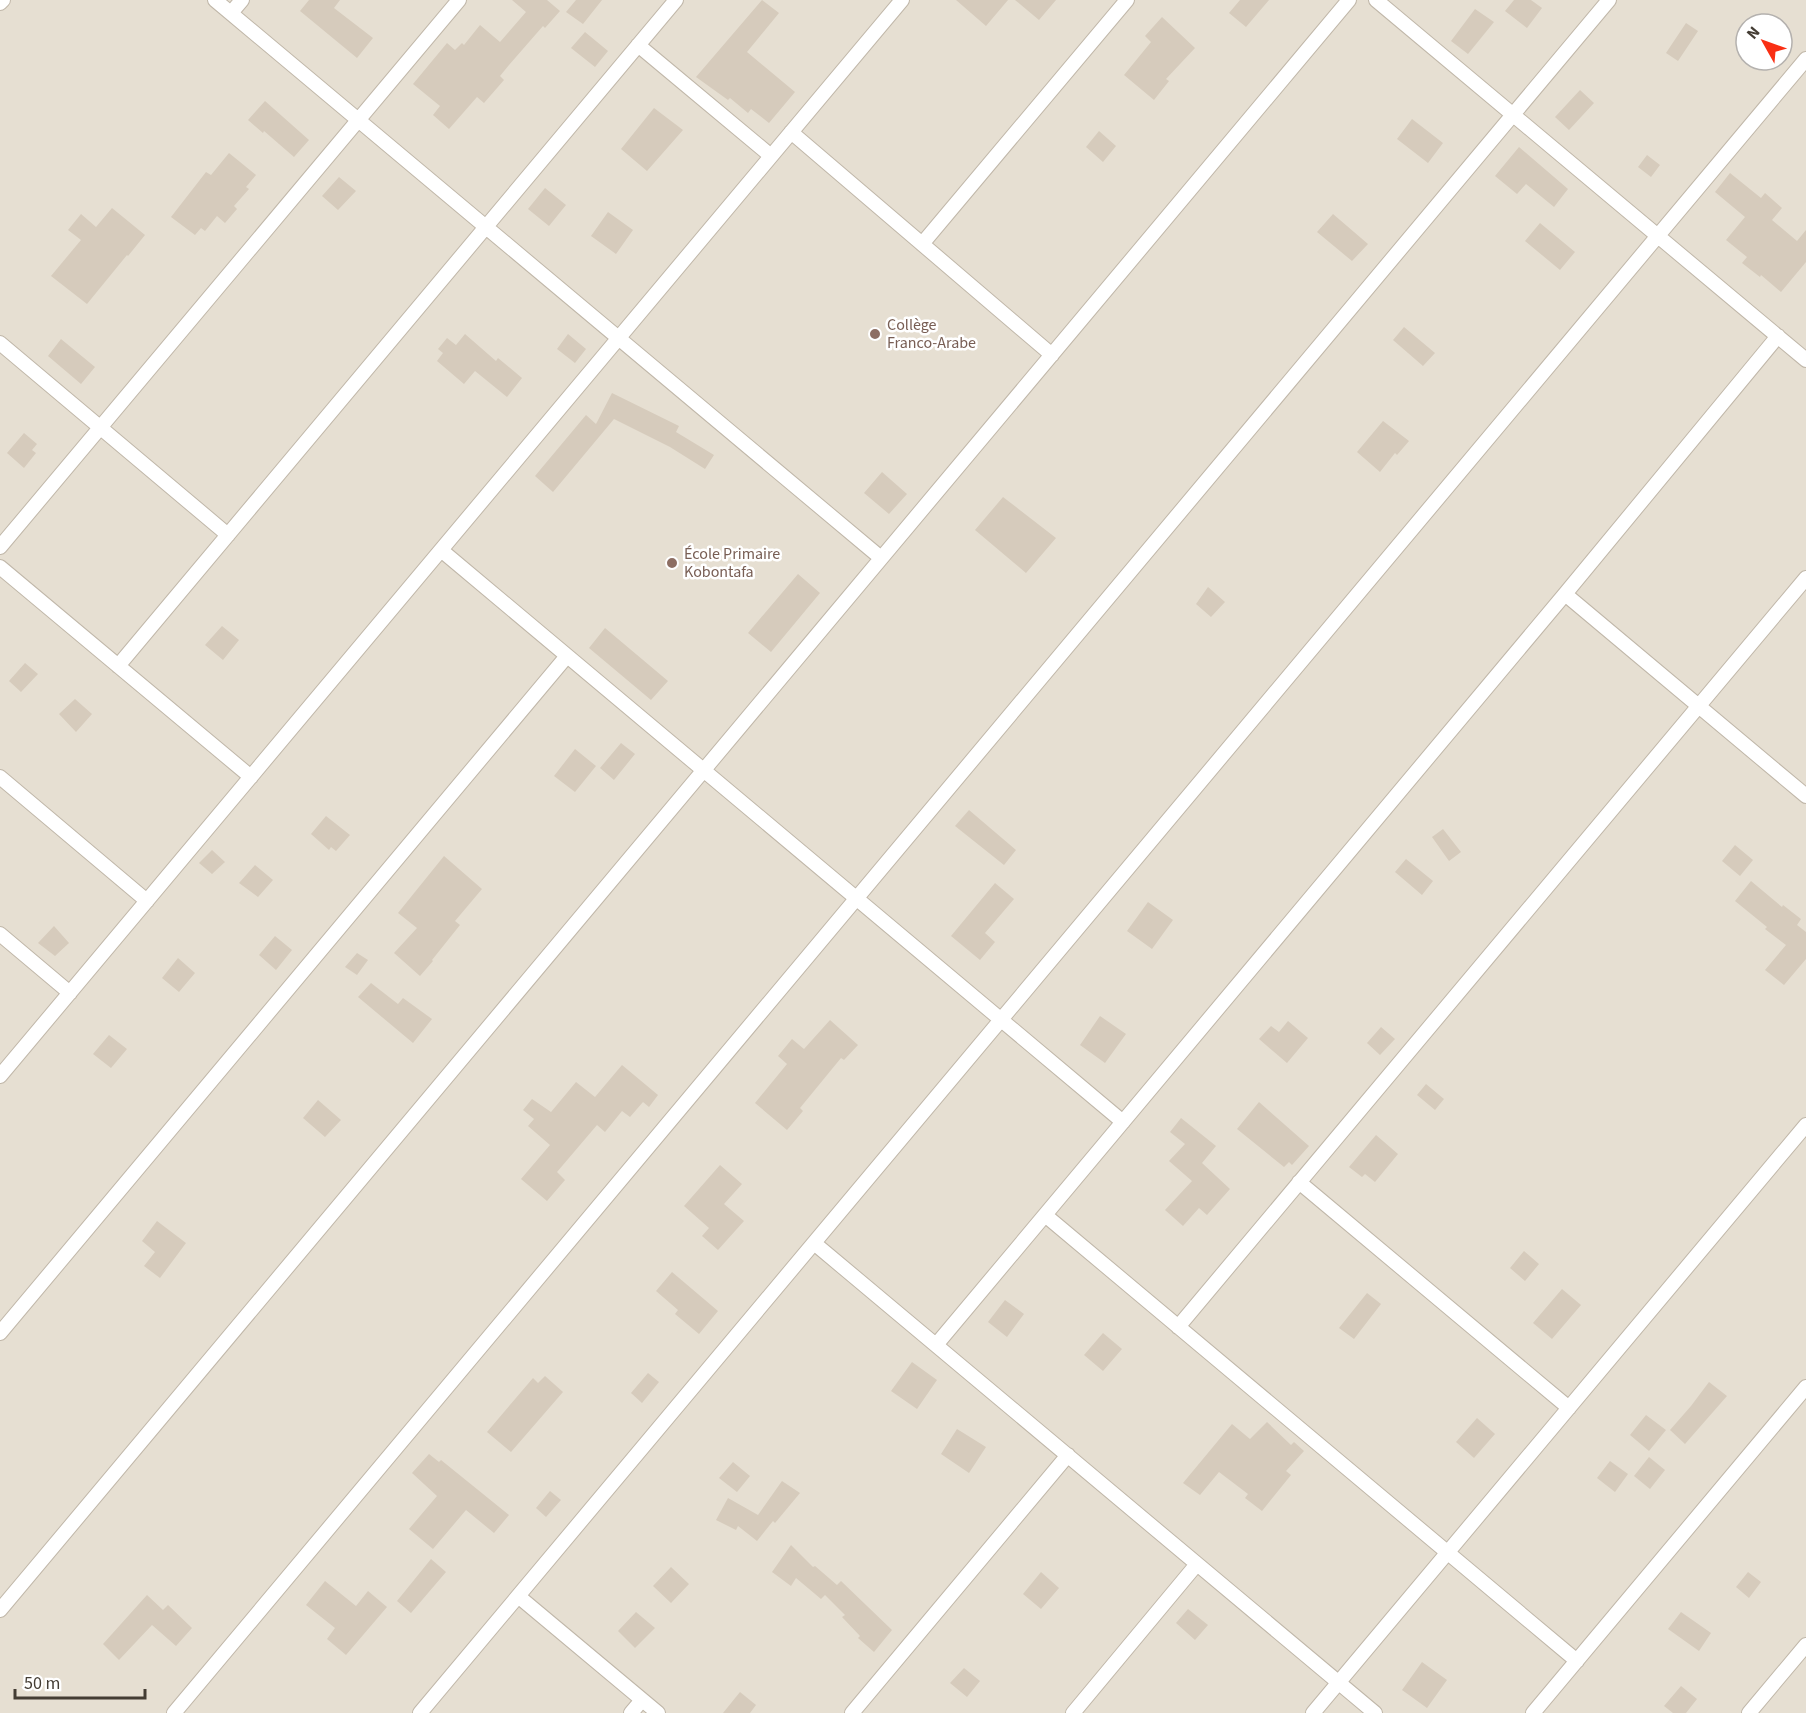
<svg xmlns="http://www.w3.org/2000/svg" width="1806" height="1713" font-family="'Source Sans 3',sans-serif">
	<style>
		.residential { fill: #e6dfd2; fill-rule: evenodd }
		.building { fill: #d6cbbc }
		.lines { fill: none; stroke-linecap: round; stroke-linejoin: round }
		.minor-casing { stroke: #c0b7a9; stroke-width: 16 }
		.minor { stroke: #fff; stroke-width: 14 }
		.education-dot { fill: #8d6e63; stroke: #fff; stroke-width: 2 }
		.labels { text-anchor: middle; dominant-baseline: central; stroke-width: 5; stroke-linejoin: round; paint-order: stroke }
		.education-label { font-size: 16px; fill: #785e54; stroke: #fff; text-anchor: start }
	</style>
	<rect width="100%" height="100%" fill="#f2ede4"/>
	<path class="residential" d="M0,0H1806V1713H0ZM1746,24H1782V60H1746Z"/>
	<path class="building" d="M309,0H340L334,8L373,38L357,58L300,11Z
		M512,0H547L560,11L545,28L543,26L509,65L500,76L504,80L484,103L477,97L449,129L433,115L440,106L413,84L447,43L455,50L462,43L464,45L480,25L500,42L526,12Z
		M576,0H602L583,24L566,12Z
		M762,0L779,13L747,52L795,92L769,123L751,109L748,113L730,98L728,100L696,77Z
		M956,0H1008L986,26Z
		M1015,0H1056L1039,20Z
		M1240,0H1269L1246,27L1229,13Z
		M1514,0H1531L1542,8L1527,28L1505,11Z
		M1475,9L1494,22L1468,54L1451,41Z
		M1162,17L1195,48L1166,79L1169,81L1154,100L1124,75L1151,42L1145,36Z
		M1686,23L1698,31L1678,61L1666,53Z
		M585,32L608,51L595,67L571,48Z
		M1580,90L1594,103L1569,130L1555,117Z
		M265,101L309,140L294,157L264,131L263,133L248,120Z
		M654,108L683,130L647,171L621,149Z
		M1412,119L1443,143L1428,163L1397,139Z
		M1099,131L1116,146L1103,162L1086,147Z
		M1519,147L1568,189L1554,207L1526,184L1517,194L1495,176Z
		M229,153L256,175L246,187L249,189L234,206L237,209L225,223L217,216L205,231L201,228L195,235L171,217L206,172L211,175Z
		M1647,155L1660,165L1651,177L1638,167Z
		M1730,173L1761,198L1765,193L1782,208L1772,220L1797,241L1806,230V262L1781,292L1761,275L1760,277L1742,263L1747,257L1726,240L1745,217L1715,192Z
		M339,177L356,191L338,210L322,196Z
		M545,188L566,205L549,226L528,209Z
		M112,208L145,235L128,256L127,255L87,304L51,276L81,240L68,230L81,214L96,227Z
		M608,212L633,230L616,254L591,236Z
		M1333,214L1368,244L1352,261L1317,232Z
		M1540,223L1575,252L1560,270L1525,241Z
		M1404,327L1435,353L1423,366L1393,340Z
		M465,334L496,361L498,358L522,378L507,397L475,371L464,384L437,361L443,353L438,349L447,338L456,345Z
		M568,334L586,349L575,363L557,349Z
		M61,339L95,367L81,384L48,356Z
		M612,393L679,426L676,432L714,455L705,469L670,447L614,419L553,492L535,476L586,415L596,424Z
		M1383,421L1409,441L1397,455L1395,453L1380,472L1357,452Z
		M24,433L37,444L32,450L36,453L24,468L7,453Z
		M882,472L907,494L889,514L864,493Z
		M1003,497L1056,538L1026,573L975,530Z
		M798,574L820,593L771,652L748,633Z
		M1208,587L1225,602L1211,617L1196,604Z
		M222,626L239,640L223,660L205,645Z
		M605,628L668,681L651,700L589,648Z
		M25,663L38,674L21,692L9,681Z
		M75,699L92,714L76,732L59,714Z
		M621,743L635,754L614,780L600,768Z
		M575,749L596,766L575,792L554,776Z
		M969,810L1016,850L1004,865L955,826Z
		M326,816L350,835L336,851L331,847L329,850L311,834Z
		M1443,829L1461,852L1449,861L1432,837Z
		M1735,845L1753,860L1740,876L1722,861Z
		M212,850L225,862L212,874L199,863Z
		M444,856L482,889L455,921L460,925L432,960L433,961L420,976L394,953L417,928L398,913Z
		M1406,859L1433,881L1422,895L1395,872Z
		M255,865L273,880L258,897L239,883Z
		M1751,881L1782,907L1783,905L1801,919L1797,925L1806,932V959L1784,985L1765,970L1786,945L1765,929L1767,927L1735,901Z
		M995,883L1014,899L985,933L995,942L980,960L951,936Z
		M1148,902L1173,920L1152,949L1127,931Z
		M54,926L69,943L55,956L38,943Z
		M275,936L292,950L276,970L259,955Z
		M357,953L368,960L357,975L345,967Z
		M178,958L195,973L179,992L162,978Z
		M371,983L398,1004L403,998L432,1019L413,1043L358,997Z
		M1100,1016L1126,1034L1105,1063L1080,1045Z
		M830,1020L858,1045L844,1060L841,1058L800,1108L803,1111L787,1130L755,1103L787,1064L778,1056L792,1039L804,1049Z
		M1288,1021L1308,1038L1287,1063L1259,1039L1271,1026L1279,1032Z
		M1381,1027L1395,1039L1380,1055L1367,1043Z
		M109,1035L127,1049L111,1068L93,1054Z
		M622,1065L658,1095L649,1107L643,1102L630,1117L622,1111L605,1132L597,1125L557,1172L565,1180L547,1201L521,1179L550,1145L528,1126L534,1119L523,1110L532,1099L551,1112L576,1082L595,1097Z
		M1426,1084L1444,1099L1435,1110L1417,1095Z
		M318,1100L341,1120L325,1137L303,1118Z
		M1259,1102L1309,1146L1292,1165L1289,1162L1284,1167L1237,1129Z
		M1181,1118L1216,1146L1202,1163L1230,1189L1207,1215L1199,1208L1183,1226L1165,1210L1192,1181L1169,1161L1185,1144L1170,1132Z
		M1376,1135L1398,1154L1375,1182L1365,1174L1362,1177L1349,1167Z
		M720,1165L742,1184L724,1204L744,1221L718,1250L702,1236L709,1228L684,1206Z
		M157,1221L186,1243L160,1278L144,1266L155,1252L142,1241Z
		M1524,1251L1539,1264L1525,1281L1510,1268Z
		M672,1272L718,1311L699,1334L675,1314L678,1310L656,1291Z
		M1562,1289L1581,1305L1552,1339L1533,1323Z
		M1367,1293L1381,1304L1354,1339L1339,1328Z
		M1005,1300L1024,1314L1007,1337L988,1322Z
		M1103,1333L1122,1349L1103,1371L1084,1355Z
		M912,1362L937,1380L917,1409L891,1391Z
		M648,1373L659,1382L642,1403L631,1393Z
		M545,1376L563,1392L511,1452L487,1432L533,1378L538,1383Z
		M1709,1382L1727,1396L1685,1444L1670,1430L1691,1406Z
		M1646,1415L1666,1430L1649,1451L1630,1435Z
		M1477,1418L1495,1434L1474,1458L1456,1442Z
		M1267,1422L1291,1445L1294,1442L1304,1451L1286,1471L1291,1475L1262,1511L1245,1498L1248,1494L1219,1472L1200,1495L1183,1483L1232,1424L1250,1439Z
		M957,1429L986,1447L969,1473L941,1454Z
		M429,1454L439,1462L441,1460L509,1515L494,1533L466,1510L433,1549L409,1529L437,1496L412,1473Z
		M1649,1457L1665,1470L1650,1489L1634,1476Z
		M1610,1461L1628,1474L1615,1492L1597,1478Z
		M733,1462L750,1476L737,1492L719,1478Z
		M782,1481L800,1493L775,1523L773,1521L757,1541L738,1526L736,1530L716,1520L728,1498L758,1515Z
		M550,1491L561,1500L546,1517L536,1508Z
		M791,1545L813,1567L815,1566L837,1585L841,1581L892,1630L874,1652L858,1638L860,1636L842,1617L845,1615L825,1595L821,1599L796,1578L791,1586L772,1572Z
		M431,1559L446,1572L411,1613L397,1601Z
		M671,1567L689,1584L671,1603L653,1586Z
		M1041,1572L1059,1588L1041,1609L1023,1594Z
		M1748,1572L1761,1582L1749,1598L1736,1587Z
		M325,1581L356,1606L368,1591L387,1607L346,1655L327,1639L335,1628L306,1605Z
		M147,1595L163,1610L168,1605L192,1628L176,1646L152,1625L119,1660L103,1644Z
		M1188,1609L1208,1625L1195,1640L1176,1623Z
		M636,1612L655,1628L635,1648L618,1631Z
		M1681,1612L1711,1633L1699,1651L1668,1629Z
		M1422,1662L1447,1680L1427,1708L1402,1690Z
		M964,1668L980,1681L967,1697L950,1683Z
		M1681,1686L1697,1699L1686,1713H1673L1664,1706Z
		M740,1692L756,1705L750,1713H723Z"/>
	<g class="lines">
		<defs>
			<path id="minor" d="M215,0L881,558
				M1376,0L1806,360
				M0,3L3,0
				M231,13L242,0
				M638,45L771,156
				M791,132L1052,355
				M922,244L1127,0
				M0,343L228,535
				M0,547L459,0
				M441,550L1123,1122
				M0,567L251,777
				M1565,594L1806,796
				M118,666L676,0
				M0,777L147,901
				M0,934L70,993
				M0,1076L902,0
				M1299,1182L1569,1408
				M1045,1215L1577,1661
				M814,1243L1375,1713
				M1178,1327L1806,578
				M0,1333L567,656
				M936,1345L1565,594L1778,336
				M518,1596L658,1713
				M0,1610L1349,0
				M174,1713L1609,0
				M420,1713L1806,59
				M631,1713L642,1700
				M852,1713L1068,1455
				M1073,1713L1197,1564
				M1313,1713L1806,1125
				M1533,1713L1806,1387
				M1749,1713L1806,1645"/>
		</defs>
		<use href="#minor" class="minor-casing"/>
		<use href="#minor" class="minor"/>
	</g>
	<g class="education-dot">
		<circle cx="875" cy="334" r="6"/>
		<circle cx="672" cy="563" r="6"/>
	</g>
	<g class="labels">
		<g class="education-label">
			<text x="887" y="325">Collège<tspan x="887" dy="18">Franco-Arabe</tspan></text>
			<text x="684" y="554">École Primaire<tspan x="684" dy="18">Kobontafa</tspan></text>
		</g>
	</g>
	<g transform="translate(1764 42) rotate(310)"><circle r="28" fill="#ffffff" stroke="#b4b1ae" stroke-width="1.5"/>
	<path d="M0-4.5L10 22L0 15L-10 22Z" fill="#f92f14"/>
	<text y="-9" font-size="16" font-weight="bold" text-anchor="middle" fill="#443d34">N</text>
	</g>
	<path d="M15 1689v9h130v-9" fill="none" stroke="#443d34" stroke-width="3"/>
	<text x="24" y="1689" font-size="18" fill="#443d34" stroke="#ffffff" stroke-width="4.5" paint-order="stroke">50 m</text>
</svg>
